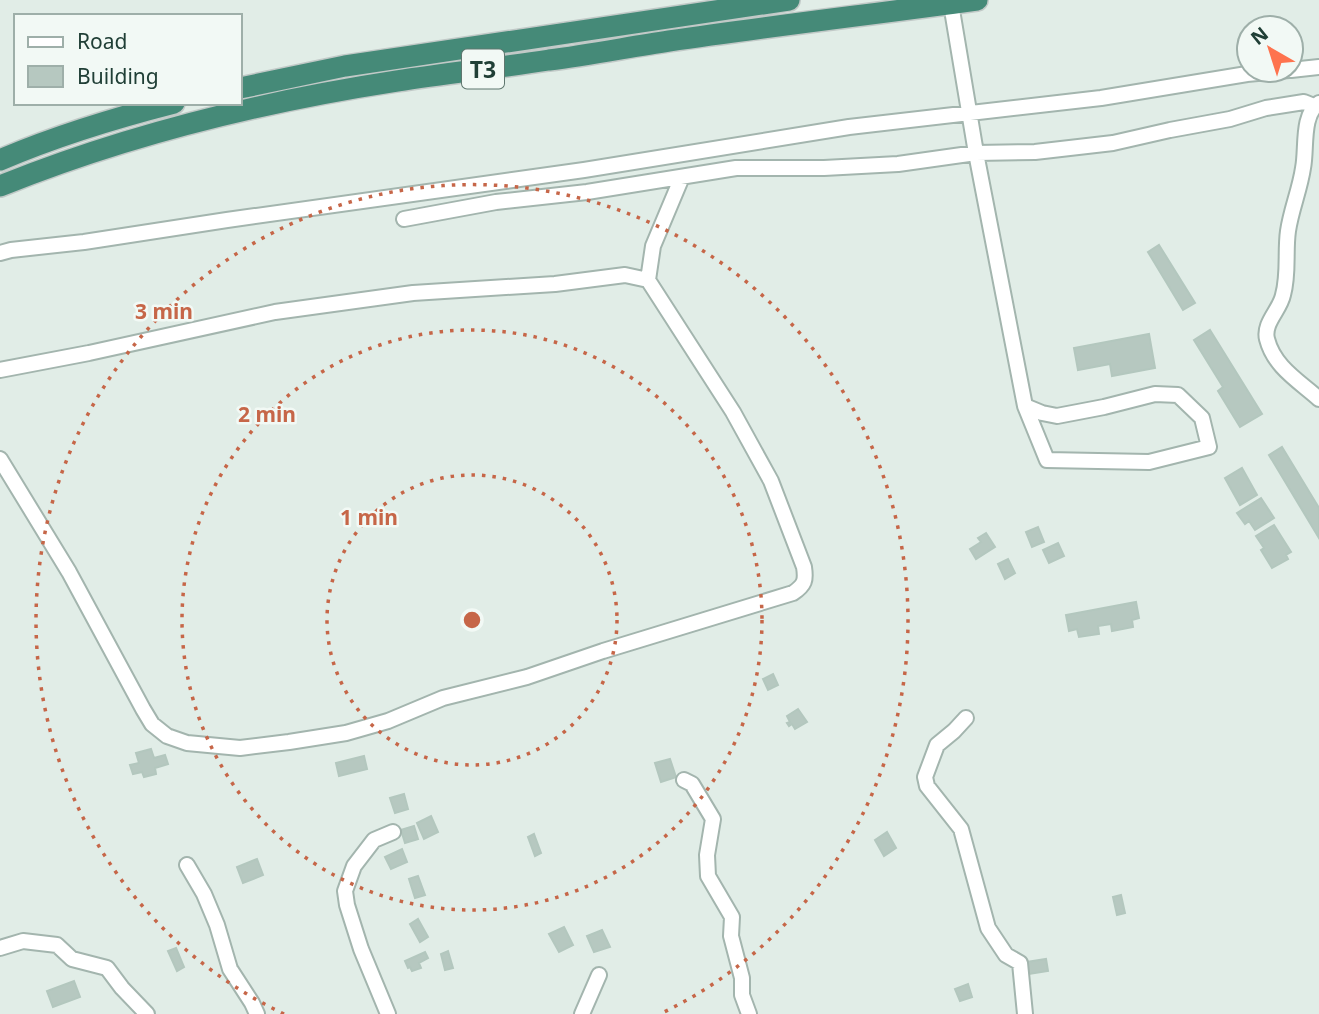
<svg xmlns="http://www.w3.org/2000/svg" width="1319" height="1014" font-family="'Noto Sans',sans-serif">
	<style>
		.building { fill: #b6c8c0; stroke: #b3c7be; stroke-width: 2 }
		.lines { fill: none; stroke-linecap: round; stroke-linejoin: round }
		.minor-casing { stroke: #a3b5ae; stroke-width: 18 }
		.trunk-casing { stroke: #c1c9c7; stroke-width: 24 }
		.minor { stroke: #fff; stroke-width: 14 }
		.trunk { stroke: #458a78; stroke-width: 21 }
		.ring { fill: none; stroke: #c66648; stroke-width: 3.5; stroke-dasharray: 3.5 7 }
		.labels { text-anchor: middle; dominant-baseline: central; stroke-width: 5; stroke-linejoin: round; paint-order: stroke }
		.shield { fill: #f2f9f5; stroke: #5f776f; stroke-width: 2 }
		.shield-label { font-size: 23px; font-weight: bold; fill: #203f36 }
		.centre { fill: #c66648; stroke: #f2f9f5; stroke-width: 3.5 }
		.ring-label { font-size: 21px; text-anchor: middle; font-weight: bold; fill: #c66648; stroke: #f2f9f5; stroke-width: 5; stroke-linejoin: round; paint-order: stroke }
	</style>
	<rect width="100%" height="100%" fill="#e1ede7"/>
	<path class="building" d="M1159,245L1195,303L1183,310L1148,252Z
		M1210,330L1262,414L1240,427L1218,391L1223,387L1194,340Z
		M1149,334L1155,368L1112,376L1110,364L1078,370L1074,348Z
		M1282,447L1319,508V538L1269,455Z
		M1242,468L1257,495L1240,505L1225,478Z
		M1261,498L1274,518L1255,530L1249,521L1245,524L1237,513Z
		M1274,525L1291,552L1286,555L1288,559L1272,568L1261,550L1264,548L1256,536Z
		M1038,527L1044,542L1032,547L1026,532Z
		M986,533L995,547L976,559L970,549L981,542L978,538Z
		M1058,543L1064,556L1049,563L1043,550Z
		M1008,559L1015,573L1005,579L998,564Z
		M1136,602L1139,618L1132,620L1133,627L1112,631L1111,624L1098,626L1099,634L1079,637L1077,629L1069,631L1066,615Z
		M773,674L778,685L768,690L763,679Z
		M798,709L807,722L795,729L792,724L789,726L787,723L790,722L787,716Z
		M151,749L154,758L165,755L168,764L155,768L156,774L144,777L142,772L133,774L130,765L139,763L136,753Z
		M364,756L367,769L339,776L336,763Z
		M670,759L676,777L661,782L655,763Z
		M404,794L408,809L395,813L390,798Z
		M431,816L438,832L424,839L417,823Z
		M414,826L418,839L405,843L401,830Z
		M887,832L896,848L884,856L875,840Z
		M534,834L541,853L535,856L528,837Z
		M402,849L407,862L391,869L385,857Z
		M257,859L263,875L243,883L237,867Z
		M418,876L425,895L415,898L409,879Z
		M1121,895L1125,913L1117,915L1113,897Z
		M418,919L428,937L420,942L410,924Z
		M564,927L573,945L559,952L549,934Z
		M602,930L610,947L594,952L587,936Z
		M176,948L184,967L177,971L168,951Z
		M448,951L453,968L445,970L441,954Z
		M425,952L428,958L419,963L421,968L412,971L410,967L408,968L405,961Z
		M1046,959L1048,971L1028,974L1026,962Z
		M74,981L80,997L53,1007L47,991Z
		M968,984L972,997L960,1001L955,989Z"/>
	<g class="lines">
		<defs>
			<path id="minor" d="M951,4L976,153L1025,406L1047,460L1149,462L1209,447L1202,418L1178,395L1155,394L1104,407L1057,416L1042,413L1025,406
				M1291,70L1319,67
				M1319,103C1301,115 1307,149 1303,168C1300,189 1291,210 1288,231C1285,252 1289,274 1283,295C1280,310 1263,323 1267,339C1274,367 1299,381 1319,399
				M404,219L496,202L587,192L736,168H824L898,164L976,153L1035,152L1113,143L1170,130L1230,119L1266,108L1304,102L1314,106
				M0,253L11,250L84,242L227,220L584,170L849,127L1101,98L1247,74L1289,70
				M0,370L89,353L275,312L413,293L555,284L625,275L648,280
				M0,459L69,572L143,709L152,724L167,736L187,743L240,748L289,742L346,733L388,721L443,698L527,677L603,651L793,593C805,585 806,580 804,567L771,481L733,412L648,280L653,246L682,177
				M966,718L954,731L937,745L925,777L927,786L961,829L988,928L1006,955L1020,963L1025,1014
				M684,780L692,784L713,819L707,855L708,876L732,917L731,936L742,978V995L749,1014
				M187,865L204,894L217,925L230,969L252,1003L257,1014
				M0,948L23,941L57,945L72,959L107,968L122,988L147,1014
				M388,1014L361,949L347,905L345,891L354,866L374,840L393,832
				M582,1014L599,975"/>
			<path id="trunk" d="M240,88L345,66L789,0
				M0,160C56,136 115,118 174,103
				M0,186C129,134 260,102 397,81C448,73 498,68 549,60C589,55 629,47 669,41C771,26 875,14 977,0"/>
		</defs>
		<use href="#minor" class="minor-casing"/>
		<use href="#trunk" class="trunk-casing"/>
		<use href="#minor" class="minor"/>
		<use href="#trunk" class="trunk"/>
	</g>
	<g class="ring">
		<circle cx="472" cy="620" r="145"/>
		<circle cx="472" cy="620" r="290"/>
		<path d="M284 1014A436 436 0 1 1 660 1014"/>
	</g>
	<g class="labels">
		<rect class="shield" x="462" y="49.5" width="42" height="39" rx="5"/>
		<g class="shield-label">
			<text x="483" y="69">T3</text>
		</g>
	</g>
	<circle cx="472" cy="620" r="10" class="centre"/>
	<g class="ring-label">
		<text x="164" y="319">3 min</text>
		<text x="267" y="422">2 min</text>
		<text x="369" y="525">1 min</text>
	</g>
	<rect x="14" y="14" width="228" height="91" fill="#f2f9f5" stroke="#9eafa9" stroke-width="2"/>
	<rect x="28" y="37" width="35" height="10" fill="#ffffff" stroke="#9eafa9" stroke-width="2"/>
	<text x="77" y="49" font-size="21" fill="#203f36">Road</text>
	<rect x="28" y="66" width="35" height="21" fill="#b6c8c0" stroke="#9eafa9" stroke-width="2"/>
	<text x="77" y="84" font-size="21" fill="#203f36">Building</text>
	<g transform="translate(1270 49) rotate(321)"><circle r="33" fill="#f2f9f5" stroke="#9eafa9" stroke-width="2"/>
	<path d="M0-5L12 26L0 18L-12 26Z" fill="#fe734e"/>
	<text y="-10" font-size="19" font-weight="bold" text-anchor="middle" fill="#203f36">N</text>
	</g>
</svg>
